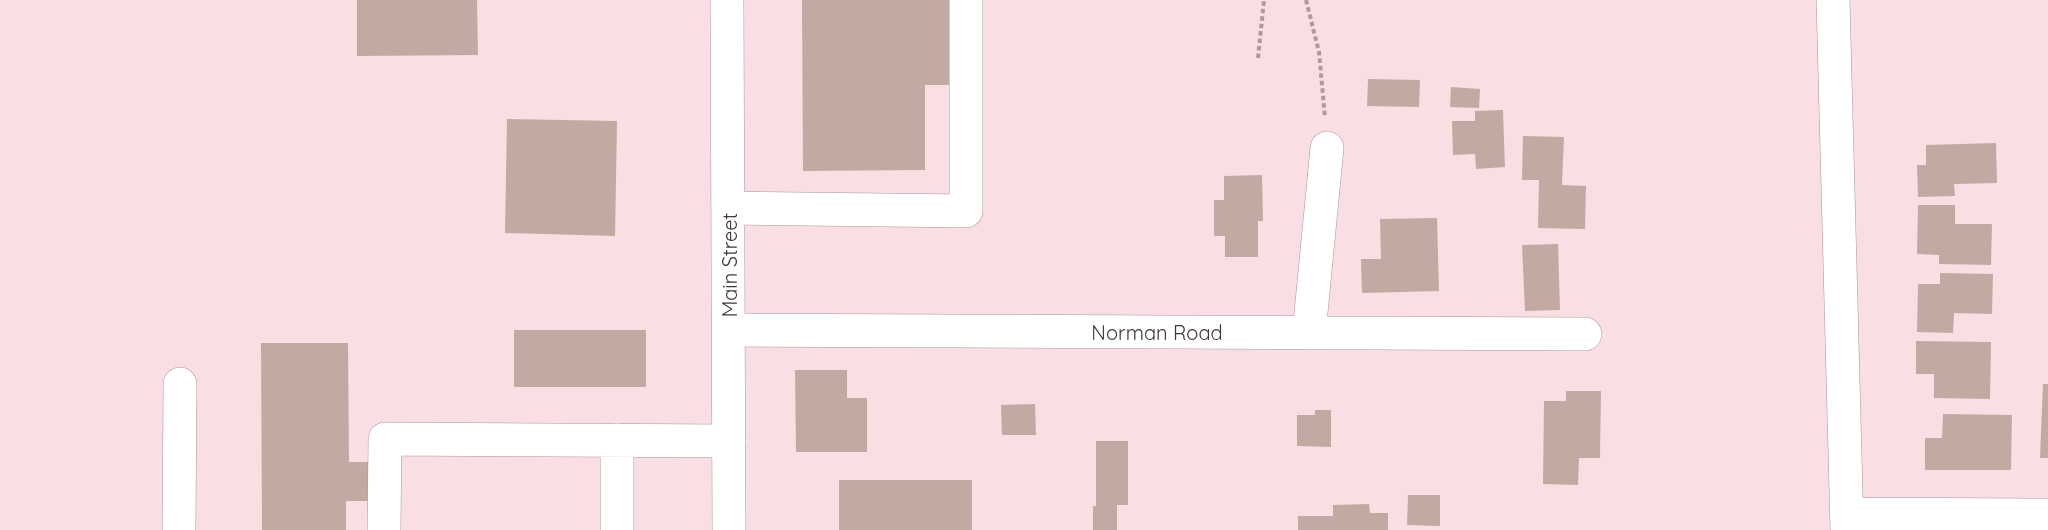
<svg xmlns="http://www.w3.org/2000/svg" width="2048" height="530" font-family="Quicksand,sans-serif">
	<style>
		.building { fill: #c1aaa2 }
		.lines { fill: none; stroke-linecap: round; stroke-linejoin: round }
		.minor-casing { stroke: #ab9397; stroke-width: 34 }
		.major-casing { stroke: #ab9397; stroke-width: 34 }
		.path { stroke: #ad9a9d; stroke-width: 4; stroke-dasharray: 4.5 3; stroke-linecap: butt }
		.minor { stroke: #fff; stroke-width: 33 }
		.major { stroke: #fff; stroke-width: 33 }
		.labels { text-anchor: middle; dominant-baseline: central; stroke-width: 4.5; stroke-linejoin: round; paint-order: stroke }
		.street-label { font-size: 20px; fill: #403637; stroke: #fff }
	</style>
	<rect width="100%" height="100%" fill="#f9dfe4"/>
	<path class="building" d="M357,0H477L478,55L357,56Z
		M802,0H949L950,85H925V170L803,171Z
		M1368,79L1420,80L1419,107L1367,106Z
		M1451,87L1480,89L1479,108L1450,107Z
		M1503,110L1505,167L1476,169L1475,154L1453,155L1452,121H1475V111Z
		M507,119L617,121L615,236L505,233Z
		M1523,136L1564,137L1562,185L1586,186L1585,229L1538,228L1539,180H1522Z
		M1996,143L1997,183L1954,184L1955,196L1918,197L1917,165H1926V145Z
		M1262,175L1263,221H1258V257H1225V236H1214V200H1224V176Z
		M1918,205H1955V224H1992L1991,265L1939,264V255L1917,254Z
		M1437,218L1439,291L1362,293L1361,259H1381L1380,219Z
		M1558,244L1560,310L1525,311L1522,245Z
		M1940,273L1993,274L1992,314L1954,313L1953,333L1917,332L1918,284H1940Z
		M514,330H646V387H514Z
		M1916,341L1991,342L1990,399L1934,398V374H1916Z
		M261,343H348L349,462H370V501H346V530H262Z
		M795,370H847V398H867V452H796Z
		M2043,384H2048V458H2040Z
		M1566,391H1601L1600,458H1579L1578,485L1543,484L1544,401H1566Z
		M1035,404L1036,435H1002L1001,405Z
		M1315,410H1331V447L1297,446V415H1315Z
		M1943,414L2012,415L2011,470H1925V438H1942Z
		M1096,441H1128V505H1117V530H1093V506H1096Z
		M839,480H972V530H839Z
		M1408,495H1440V526L1407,525Z
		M1369,504L1370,513H1388V530H1298V516H1333V505Z"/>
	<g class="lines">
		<defs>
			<path id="minor" d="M1833,0L1847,530
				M729,208L966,211V0
				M730,330L1585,334
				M1309,333L1327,148
				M1847,514L2048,515
				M179,530L180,384
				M384,530L385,439L729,441
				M617,530V440"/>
			<path id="major" d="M727,0L729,530"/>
		</defs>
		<use href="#minor" class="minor-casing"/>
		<use href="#major" class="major-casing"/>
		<path class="path" d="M1306,0L1319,52L1325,118
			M1258,58L1264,0"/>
		<use href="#minor" class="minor"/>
		<use href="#major" class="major"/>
	</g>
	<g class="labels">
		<g class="street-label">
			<text transform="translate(729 265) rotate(-90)">Main Street</text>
			<text x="1157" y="332">Norman Road</text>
		</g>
	</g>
</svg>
